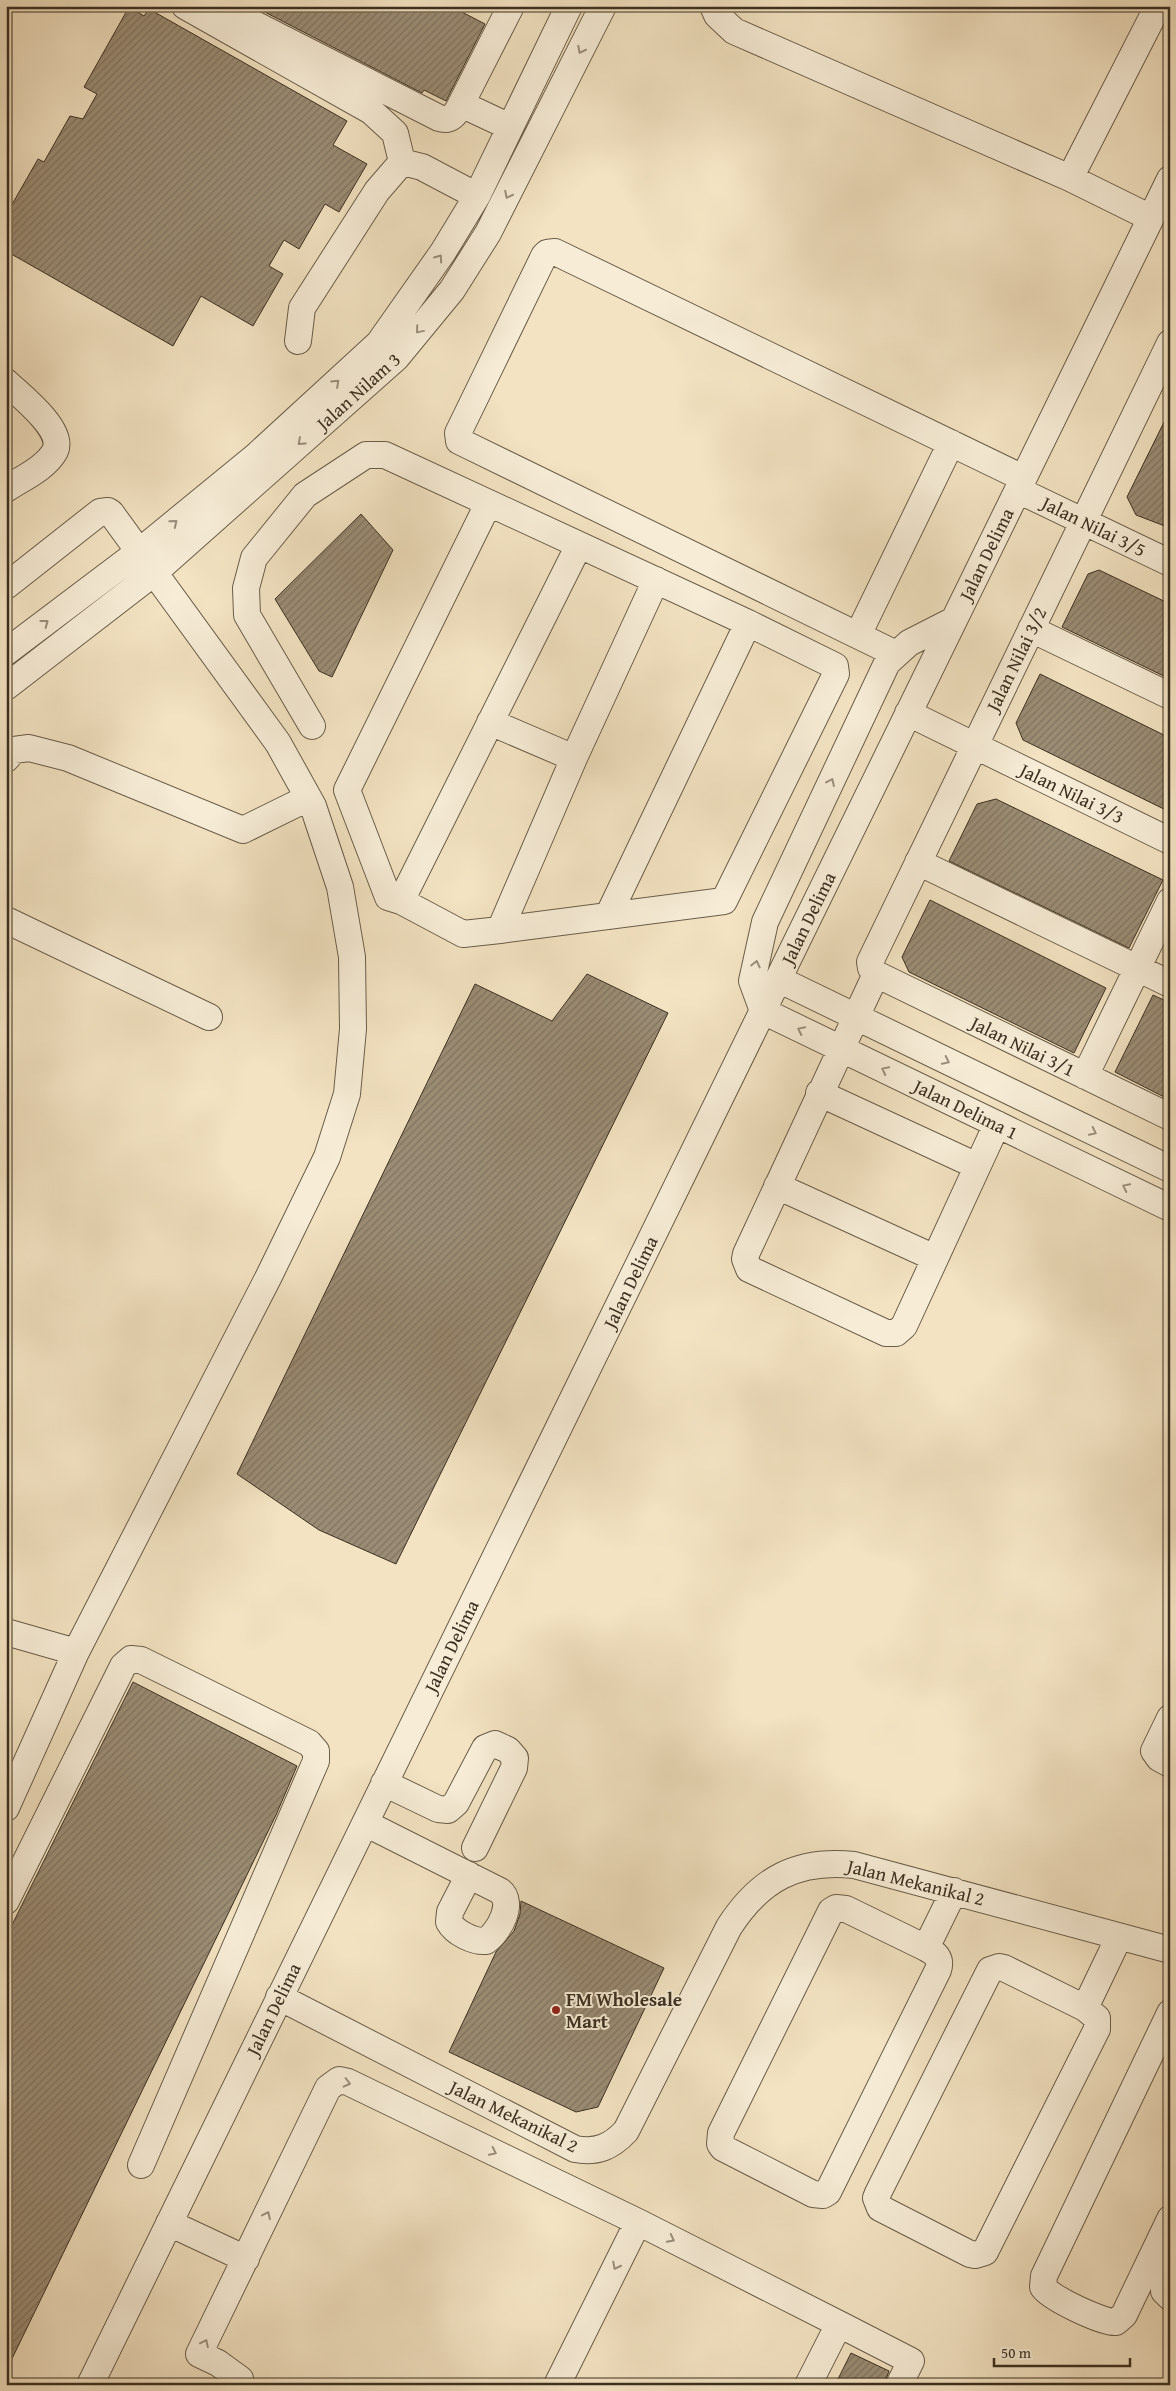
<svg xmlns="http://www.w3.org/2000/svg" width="1176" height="2391" font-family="'Gentium Book Plus',serif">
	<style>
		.building { fill: url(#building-hatch); stroke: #3c3021 }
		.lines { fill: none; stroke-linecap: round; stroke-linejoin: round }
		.minor-casing { stroke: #6a5d49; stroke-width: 28 }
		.minor { stroke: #f7edd7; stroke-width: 26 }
		.oneway { stroke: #9a8e7c }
		.poi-dot { fill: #8f2418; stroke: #f7edd7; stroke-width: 2 }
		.labels { text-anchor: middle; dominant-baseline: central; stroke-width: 4; stroke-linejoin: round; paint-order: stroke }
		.street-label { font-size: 19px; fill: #3c3021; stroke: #f7edd7 }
		.poi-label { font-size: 19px; font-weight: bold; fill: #3c3021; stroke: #f7edd7; text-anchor: start }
	</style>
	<defs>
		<pattern id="building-hatch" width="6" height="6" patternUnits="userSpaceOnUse" patternTransform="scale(1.25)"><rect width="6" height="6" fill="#9b8d75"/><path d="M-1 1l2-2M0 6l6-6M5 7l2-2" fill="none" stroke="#807460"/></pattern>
	</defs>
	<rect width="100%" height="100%" fill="#f3e3c2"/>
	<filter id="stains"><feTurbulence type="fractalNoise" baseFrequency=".004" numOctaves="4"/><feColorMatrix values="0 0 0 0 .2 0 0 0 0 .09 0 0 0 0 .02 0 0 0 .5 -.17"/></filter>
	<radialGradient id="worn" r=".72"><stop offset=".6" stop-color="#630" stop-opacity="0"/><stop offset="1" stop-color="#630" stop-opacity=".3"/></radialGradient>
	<path class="building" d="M253,6H463L460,11L485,24L446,101L424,90L422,93Z
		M129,7L144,16L149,9L347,121L333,145L367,164L339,212L325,204L299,249L284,240L269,266L283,274L253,326L201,296L173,346L6,251V215L38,159L44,162L70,116L83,119L97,94L84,87Z
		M1170,410V528L1136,515L1127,497Z
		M361,514L393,550L332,677L319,671L275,599Z
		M1099,570L1170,604V679L1062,627L1088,574Z
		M1040,674L1170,738V812L1023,740L1016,723Z
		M996,799L1163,880L1129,948L949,861L977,804Z
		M930,900L1106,988L1074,1053L909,972L902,957Z
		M587,974L668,1013L396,1564L319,1530L237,1474L475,984L552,1021Z
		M1153,995L1170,1003V1100L1115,1072Z
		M133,1682L297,1766L276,1815L6,2371V1937Z
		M521,1901L664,1968L598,2107L576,2112L449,2052L496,1952L514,1931L520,1914Z
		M851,2353L889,2371L884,2385H835Z"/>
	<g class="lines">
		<defs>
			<path id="minor" d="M185,6L371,111L395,133L402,162
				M219,6L439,118C451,122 456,114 461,104
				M713,6L717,15L734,31L1070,178L1151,218
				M510,127L461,104L511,6
				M1070,178L1158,6
				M298,341L302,308L377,191L402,162L422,167L477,196
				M1170,343L870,962L871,968L876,974L1170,1117
				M6,382C20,395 65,430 55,451C46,468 21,479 6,489
				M1018,490L1170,563
				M488,504L347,790L388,897L401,901L463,934L500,930L574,758L656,580
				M6,586L100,512L108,511L111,513L278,743L313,806L340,887L352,957L353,1029L347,1094L327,1157L269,1276L76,1652L6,1808
				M1031,629L1170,696
				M858,635L951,443
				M6,652L140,551L256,456L379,343L443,252L477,196L569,6
				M896,654L459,441L458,433L544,256L547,253L555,252L1023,478
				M6,687L155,572L396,358L452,290L488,233L603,6
				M908,713L1170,841
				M490,722L574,758
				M312,726L247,615L246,588L254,558L305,495L366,455H385L748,623L835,666L836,674L724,901L500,930
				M6,759L14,750L29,748L68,758L243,830L308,798
				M918,862L1170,984
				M401,901L579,545
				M608,916L748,623
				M6,920L209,1017
				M876,974L746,1254L745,1259L749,1269L886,1333H896L904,1326L997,1124
				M778,979L1170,1169
				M763,1011L752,981L765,922L887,663L909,643L954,620
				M763,1011L1170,1208
				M1085,1076L1170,901
				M819,1093L977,1166
				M777,1186L935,1258
				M6,1632L76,1652
				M1170,1718L1154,1751L1159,1758L1170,1764
				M384,1783L438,1809L448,1810L456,1803L485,1748L495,1744L508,1750L515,1758L514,1768L475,1848
				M365,1823L500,1891C515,1903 499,1932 486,1941C474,1942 455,1933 449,1922L450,1912L469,1875
				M6,1901L123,1666L131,1659L141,1660L309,1743L316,1751V1761L141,2165
				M926,1948L846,1909L836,1908L831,1911L721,2133L720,2144L723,2148L813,2194L823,2195L828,2192L938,1970C942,1958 935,1953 926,1948L954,1891
				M279,1997L575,2149C597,2153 611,2147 626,2131L729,1927C760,1879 797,1859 854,1865L1170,1950
				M1085,2008L1004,1968L999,1967L990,1970L878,2193L876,2198L880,2208L970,2254L975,2255L985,2252L1097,2029V2018L1085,2008L1119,1937
				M1170,2013L1044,2276L1043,2287C1050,2298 1103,2323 1116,2322L1124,2315L1170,2219
				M169,2223L246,2259
				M1170,2272L1164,2284V2291L1170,2297
				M839,2324L911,2361L899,2385
				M90,2385L1170,179
				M240,2385V2379L218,2363L199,2354L328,2088L339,2080L348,2082L638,2222L839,2324L808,2385
				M557,2385L638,2222"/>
		</defs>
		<use href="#minor" class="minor-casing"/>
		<use href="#minor" class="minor"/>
	</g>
	<defs><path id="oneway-chevron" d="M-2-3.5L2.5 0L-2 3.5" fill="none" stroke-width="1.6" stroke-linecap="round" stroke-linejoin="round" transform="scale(1.25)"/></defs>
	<g class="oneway">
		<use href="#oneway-chevron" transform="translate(581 50) rotate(117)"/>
		<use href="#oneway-chevron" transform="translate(508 195) rotate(117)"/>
		<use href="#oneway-chevron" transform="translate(439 258) rotate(-55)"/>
		<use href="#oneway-chevron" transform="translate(419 330) rotate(130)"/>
		<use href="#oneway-chevron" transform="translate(336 383) rotate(-43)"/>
		<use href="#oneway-chevron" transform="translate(301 442) rotate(138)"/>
		<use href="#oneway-chevron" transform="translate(174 523) rotate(-39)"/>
		<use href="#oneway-chevron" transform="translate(45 623) rotate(-37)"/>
		<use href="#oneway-chevron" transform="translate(831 782) rotate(-65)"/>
		<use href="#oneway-chevron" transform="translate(756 964) rotate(-77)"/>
		<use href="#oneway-chevron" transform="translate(801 1030) rotate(-154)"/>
		<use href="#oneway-chevron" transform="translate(946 1061) rotate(26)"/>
		<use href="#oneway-chevron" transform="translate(885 1070) rotate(-154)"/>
		<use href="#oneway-chevron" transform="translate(1093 1132) rotate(26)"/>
		<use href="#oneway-chevron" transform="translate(1126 1187) rotate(-154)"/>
		<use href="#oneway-chevron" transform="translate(347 2083) rotate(14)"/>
		<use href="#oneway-chevron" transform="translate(493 2152) rotate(26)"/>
		<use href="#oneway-chevron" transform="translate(267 2215) rotate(-65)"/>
		<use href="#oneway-chevron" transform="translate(671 2239) rotate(27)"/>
		<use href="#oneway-chevron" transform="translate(616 2266) rotate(117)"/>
		<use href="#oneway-chevron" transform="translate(205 2343) rotate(-64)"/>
	</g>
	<circle class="poi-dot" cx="556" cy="2010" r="5"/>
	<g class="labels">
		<g class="street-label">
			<text transform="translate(358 391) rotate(-42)">Jalan Nilam 3</text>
			<text transform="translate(1094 526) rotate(26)">Jalan Nilai 3/5</text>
			<text transform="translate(986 554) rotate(-64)">Jalan Delima</text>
			<text transform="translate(1016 659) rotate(-64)">Jalan Nilai 3/2</text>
			<text transform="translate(1072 793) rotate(26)">Jalan Nilai 3/3</text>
			<text transform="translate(808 918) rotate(-64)">Jalan Delima</text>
			<text transform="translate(1023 1046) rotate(26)">Jalan Nilai 3/1</text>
			<text transform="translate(966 1109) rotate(26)">Jalan Delima 1</text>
			<text transform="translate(630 1282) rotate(-64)">Jalan Delima</text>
			<text transform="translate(451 1646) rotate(-64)">Jalan Delima</text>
			<text transform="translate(916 1882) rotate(14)">Jalan Mekanikal 2</text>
			<text transform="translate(273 2009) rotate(-64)">Jalan Delima</text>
			<text transform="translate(514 2116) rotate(26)">Jalan Mekanikal 2</text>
		</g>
		<g class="poi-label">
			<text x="566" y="1999">FM Wholesale<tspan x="566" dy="22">Mart</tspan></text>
		</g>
	</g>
	<rect width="1176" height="2391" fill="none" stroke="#f3e3c2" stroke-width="25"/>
	<rect x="8" y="8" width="1161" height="2376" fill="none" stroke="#3c3021" stroke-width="2.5"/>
	<rect x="12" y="12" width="1151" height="2366" fill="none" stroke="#3c3021"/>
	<path d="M994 2358v8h136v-8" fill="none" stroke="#3c3021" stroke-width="2.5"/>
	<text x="1001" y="2358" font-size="15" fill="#3c3021" stroke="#f7edd7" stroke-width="4" paint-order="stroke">50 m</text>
	<rect width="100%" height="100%" filter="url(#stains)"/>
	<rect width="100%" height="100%" fill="url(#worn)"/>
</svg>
